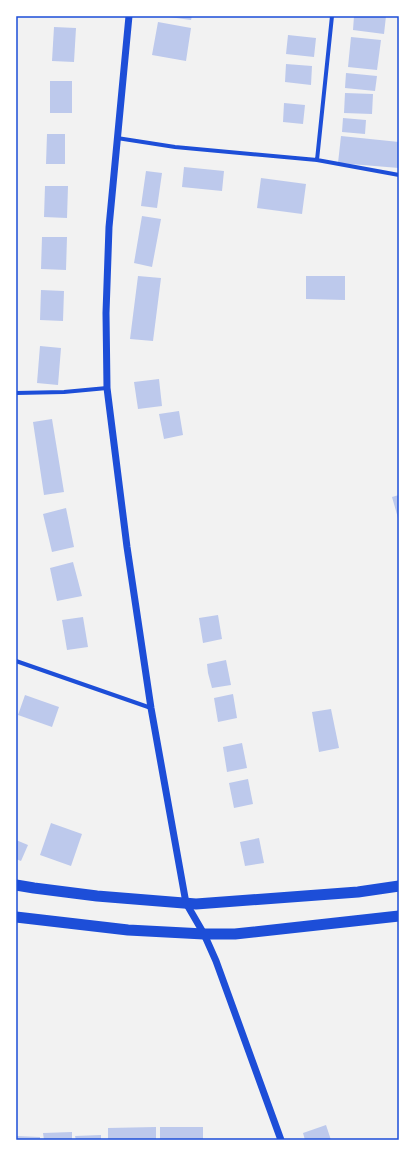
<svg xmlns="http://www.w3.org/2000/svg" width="415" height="1156" font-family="Poppins,sans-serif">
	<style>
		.building { fill: #bdc9ec }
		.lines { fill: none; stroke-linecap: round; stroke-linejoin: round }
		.minor { stroke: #1d4ed8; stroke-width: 4 }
		.tertiary { stroke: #1d4ed8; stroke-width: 7 }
		.trunk { stroke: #1d4ed8; stroke-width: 11 }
		.neatline { fill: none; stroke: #1d4ed8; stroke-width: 1.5 }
	</style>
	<rect width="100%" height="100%" fill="#f2f2f2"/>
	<path class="building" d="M169,16H192L191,20L169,17Z
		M354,16H386L384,34L353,30Z
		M158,22L191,28L186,61L152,55Z
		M54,27L76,28L74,62L52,61Z
		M288,35L316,38L314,57L286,54Z
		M351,37L381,40L377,70L348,67Z
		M286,64L312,66L311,85L285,82Z
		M346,73L377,76L375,91L345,88Z
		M50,81H72V113H50Z
		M345,93L373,94L372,114L344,113Z
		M284,103L305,105L303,124L283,122Z
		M343,118L366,120L365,134L342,132Z
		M47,134H65V164H46Z
		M341,136L399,142V168L338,163Z
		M184,167L224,171L222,191L182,187Z
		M146,171L162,173L157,208L141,206Z
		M261,178L306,184L302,214L257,208Z
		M45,186H68L67,218L44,217Z
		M142,216L161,219L152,267L134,263Z
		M42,237H67L66,270L41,269Z
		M138,276L161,278L153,341L130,339Z
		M306,276H345V300L306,299Z
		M41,290L64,291L63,321L40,320Z
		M40,346L61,348L58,385L37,383Z
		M159,379L162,406L138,409L134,382Z
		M179,411L183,435L164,439L159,414Z
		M52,419L64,492L44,495L33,422Z
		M399,495V518H398L392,497Z
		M66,508L74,547L52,552L43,514Z
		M73,562L82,596L57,601L50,568Z
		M218,615L222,639L203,643L199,618Z
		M83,617L88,647L67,650L62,620Z
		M226,660L231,685L212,688L208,673L207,664Z
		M233,694L237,718L218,722L214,698Z
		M25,695L59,707L52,727L18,715Z
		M331,709L339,748L319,752L312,712Z
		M242,743L247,768L227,772L223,747Z
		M248,779L253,804L234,808L229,783Z
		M51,823L82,834L71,866L40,855Z
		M259,838L264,863L245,866L240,842Z
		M16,840L28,845L21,861L16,859Z
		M326,1125L331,1140H305L303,1133Z
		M156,1127V1140H108V1128Z
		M160,1127H203V1140H160Z
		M72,1132V1140H44L43,1133Z
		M101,1135V1140H76L75,1136Z
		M16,1136L40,1137V1140H16Z"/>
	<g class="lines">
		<path class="minor" d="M117,138L175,147L317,160L399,175
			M317,160L332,16
			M16,393L64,392L107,388
			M16,661L151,708"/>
		<path class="tertiary" d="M129,16L109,227L106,313L107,388L127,547L151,708L186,903L204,934L216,961L281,1140"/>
		<path class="trunk" d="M16,885L34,888L97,896L196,904L358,892L399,886
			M16,917L128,930L204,934H235L399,916"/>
	</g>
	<rect width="415" height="1156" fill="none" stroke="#ffffff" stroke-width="34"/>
	<rect x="17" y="17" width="381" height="1122" class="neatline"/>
</svg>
